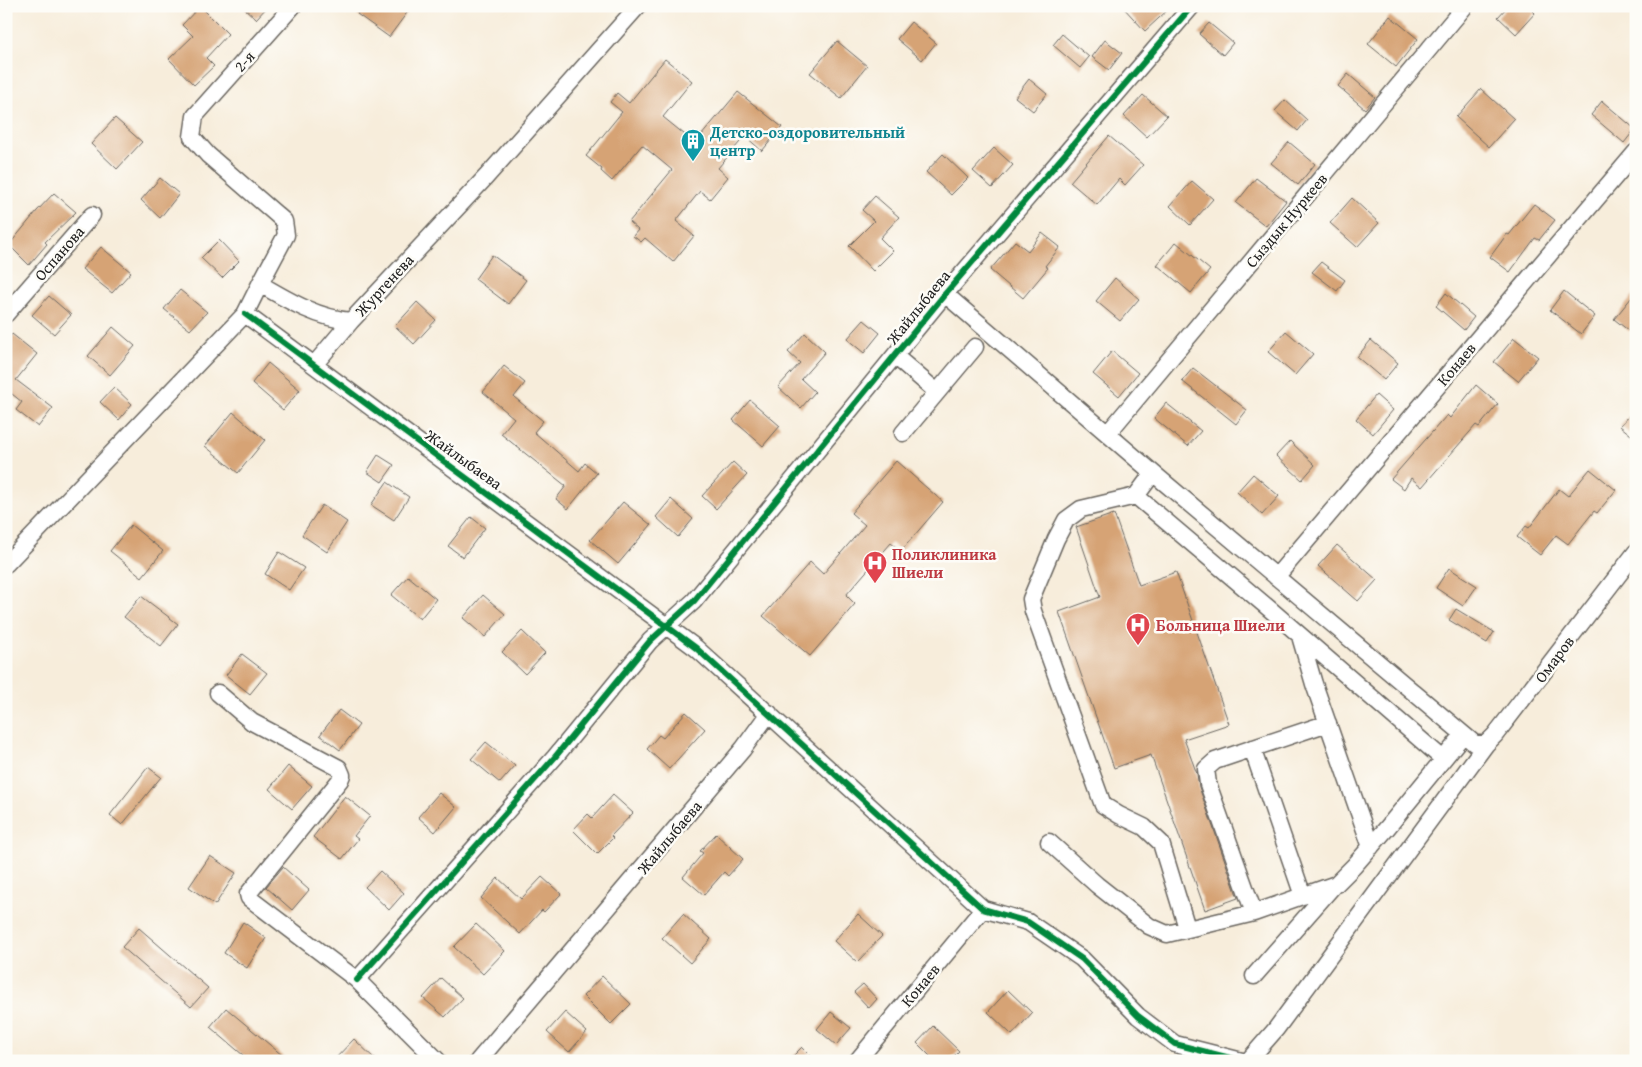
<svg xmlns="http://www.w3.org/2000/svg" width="1642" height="1067" font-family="'Gentium Book Plus',serif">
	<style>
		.building { fill: #d6a374 }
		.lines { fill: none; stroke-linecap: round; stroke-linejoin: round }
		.minor-casing { stroke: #69655f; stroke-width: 19 }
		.minor { stroke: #fff; stroke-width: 16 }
		.cycleway-casing { stroke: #fdfcf7; stroke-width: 9 }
		.cycleway { stroke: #00873e; stroke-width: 6 }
		.labels { text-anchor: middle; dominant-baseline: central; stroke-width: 5; stroke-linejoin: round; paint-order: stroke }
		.street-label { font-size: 16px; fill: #1c1c1c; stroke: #fdfcf7 }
		.culture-label { font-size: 16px; font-weight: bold; fill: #0d838f; stroke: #fdfcf7; text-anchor: start }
		.health-label { font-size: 16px; font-weight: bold; fill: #be3a42; stroke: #fdfcf7; text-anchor: start }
	</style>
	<rect width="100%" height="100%" fill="#fdfcf7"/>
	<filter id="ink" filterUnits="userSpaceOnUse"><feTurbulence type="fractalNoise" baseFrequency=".02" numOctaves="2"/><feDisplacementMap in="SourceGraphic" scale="10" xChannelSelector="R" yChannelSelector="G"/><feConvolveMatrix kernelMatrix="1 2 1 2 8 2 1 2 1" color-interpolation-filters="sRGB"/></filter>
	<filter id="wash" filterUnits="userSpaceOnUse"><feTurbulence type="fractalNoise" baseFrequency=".0096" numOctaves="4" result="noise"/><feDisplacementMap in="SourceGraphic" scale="20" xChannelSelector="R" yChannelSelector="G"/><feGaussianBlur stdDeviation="1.12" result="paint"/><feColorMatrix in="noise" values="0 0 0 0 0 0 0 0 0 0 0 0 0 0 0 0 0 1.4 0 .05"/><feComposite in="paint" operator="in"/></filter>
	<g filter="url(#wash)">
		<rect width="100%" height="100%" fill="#f7eddb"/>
		<g id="blocks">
			<path class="building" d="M200,6L228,34L206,58L214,66L194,85L169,59L193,36L182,25Z
				M242,6H268L256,19Z
				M363,6H412L389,37L357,14Z
				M1122,6H1172L1145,31Z
				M1508,6H1528L1535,13L1516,34L1498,17Z
				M1390,16L1418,39L1396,67L1368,44Z
				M911,22L936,43L922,60L897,39Z
				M1209,23L1233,43L1223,55L1199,34Z
				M1062,34L1089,57L1080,68L1053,45Z
				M1105,40L1122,53L1109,70L1092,57Z
				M837,41L867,66L841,98L810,73Z
				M665,59L692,81L663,117L695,143L738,92L782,127L762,151L745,136L718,168L728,177L710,199L700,191L676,221L694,236L673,262L645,238L641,242L633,236L638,230L629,222L672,170L642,145L612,181L601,171L602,169L586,156L622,112L610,102L617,93L629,103Z
				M1348,74L1375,97L1365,109L1338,86Z
				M1029,79L1047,94L1033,111L1015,97Z
				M1481,89L1514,119L1489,147L1456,117Z
				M1143,95L1167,116L1147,137L1124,116Z
				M1285,100L1307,120L1298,131L1275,111Z
				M1602,101L1635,129L1624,143L1591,115Z
				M115,118L142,142L117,169L91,144Z
				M1109,136L1143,165L1125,185L1119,179L1097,205L1070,182Z
				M1289,142L1315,164L1298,185L1271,163Z
				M994,148L1013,165L992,188L973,171Z
				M943,154L968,178L951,195L926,172Z
				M160,178L179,194L160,218L141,200Z
				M1256,178L1286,201L1266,226L1236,203Z
				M1192,181L1213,199L1190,225L1170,206Z
				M54,193L76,212L45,242L47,244L29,265L9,245L37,211Z
				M875,196L899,217L880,238L893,251L873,271L849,246L874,221L862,210Z
				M1352,198L1379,223L1357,247L1330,223Z
				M1534,204L1555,220L1539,240L1535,238L1510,272L1490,257L1507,234L1509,235Z
				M1042,233L1060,247L1045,266L1048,268L1023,298L990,270L1015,241L1028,251Z
				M219,240L239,261L222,278L201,258Z
				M1176,242L1210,270L1191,293L1157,265Z
				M101,247L131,272L112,293L82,269Z
				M492,255L526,280L508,304L475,279Z
				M1321,262L1345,280L1337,291L1312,272Z
				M1115,278L1139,299L1120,321L1096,301Z
				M180,290L207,312L190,330L164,309Z
				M1564,291L1595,316L1581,334L1550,310Z
				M1636,292V323L1629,331L1614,319Z
				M1446,293L1474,317L1464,330L1436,306Z
				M49,296L71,315L54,334L32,315Z
				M417,302L436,320L414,344L395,326Z
				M864,320L880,333L864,353L847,339Z
				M113,327L135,346L110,375L88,356Z
				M1286,331L1313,354L1295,375L1268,352Z
				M805,333L825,352L801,379L815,392L801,408L778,387L800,363L788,352Z
				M12,334L37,354L16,380L53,408L38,427L16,410L22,402L7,390L6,391V341Z
				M1514,338L1538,357L1518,381L1494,362Z
				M1371,340L1398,363L1384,380L1357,357Z
				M1112,351L1138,373L1119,396L1093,374Z
				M268,363L300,390L283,410L252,383Z
				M504,366L525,383L514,397L543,421L534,432L579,471L585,463L597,473L568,509L556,499L566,486L501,434L514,418L483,392Z
				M1193,368L1247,410L1236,424L1182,381Z
				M1476,385L1498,404L1479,427L1476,425L1422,487L1411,478L1404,489L1391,479L1447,415L1450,418Z
				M114,387L132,404L119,420L100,402Z
				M1376,395L1393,410L1373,434L1356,419Z
				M750,400L780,426L763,446L733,420Z
				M1166,403L1201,431L1188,446L1154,418Z
				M233,412L265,440L238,473L205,446Z
				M1630,415L1636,420V439L1620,426Z
				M1290,441L1315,465L1302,480L1276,456Z
				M378,455L394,465L382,482L367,472Z
				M896,461L943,502L901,551L891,543L846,595L855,604L810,656L763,616L810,562L823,574L865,525L851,513Z
				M733,462L747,475L716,509L702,496Z
				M1590,469L1616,490L1597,513L1594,511L1568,544L1556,535L1540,555L1517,537L1526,526L1529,528L1559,489L1568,496Z
				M1253,474L1279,496L1262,515L1237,492Z
				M387,482L409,497L394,520L371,505Z
				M671,499L693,519L678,537L656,517Z
				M623,502L651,525L618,564L590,540Z
				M322,505L347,522L327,552L302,535Z
				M1114,514L1139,585L1176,572L1229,724L1184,739L1197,774L1199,787L1238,898L1205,910L1151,755L1114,768L1059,612L1100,597L1076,527Z
				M471,517L485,528L463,557L448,546Z
				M131,525L163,551L142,577L110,551Z
				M1337,545L1377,580L1358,601L1318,566Z
				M279,552L304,568L289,590L265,574Z
				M1449,568L1477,586L1463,606L1436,588Z
				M408,576L436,599L420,619L391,595Z
				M483,595L505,614L485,637L463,618Z
				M141,596L178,624L161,646L124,617Z
				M1456,609L1494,632L1487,643L1449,620Z
				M522,631L545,653L525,674L502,652Z
				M242,654L267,673L250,694L226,675Z
				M339,710L359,725L340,750L320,735Z
				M686,712L705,729L669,769L647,749L659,735L663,738Z
				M486,742L515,766L500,783L471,759Z
				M288,766L312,786L292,809L269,789Z
				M148,767L161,777L122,825L110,815Z
				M439,793L456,807L435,832L418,817Z
				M613,795L633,813L611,836L613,838L597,854L573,830L588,814L592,818Z
				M345,796L370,816L354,836L358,839L342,859L313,837Z
				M716,834L743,859L728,876L724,872L704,895L683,877L703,853L700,851Z
				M210,856L236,873L215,905L189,887Z
				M283,867L309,890L292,910L266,887Z
				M380,871L404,893L389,910L365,887Z
				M542,877L561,894L544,912L542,910L520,934L481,898L498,878L521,899Z
				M683,914L711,939L690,963L662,938Z
				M858,914L882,936L857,962L834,941Z
				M243,922L266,938L247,968L224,953Z
				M476,924L505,951L483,974L454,947Z
				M139,928L208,988L191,1007L122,947Z
				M602,976L631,1004L611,1024L583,996Z
				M441,978L463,998L445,1017L423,998Z
				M863,984L877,999L869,1008L854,992Z
				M1008,990L1032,1013L1012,1035L988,1012Z
				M226,1008L289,1061H250L210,1027Z
				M565,1012L587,1032L569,1052L547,1032Z
				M831,1012L851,1028L836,1045L817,1029Z
				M933,1026L959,1051L949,1061H935L917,1043Z
				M354,1039L377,1061H333Z
				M802,1047L816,1061H788Z"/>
		</g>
	</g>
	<g filter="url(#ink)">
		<use href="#blocks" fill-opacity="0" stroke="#69655f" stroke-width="1"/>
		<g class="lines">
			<defs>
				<path id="minor" d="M260,284L286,235L284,221L208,155L192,137L195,116L293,6
					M945,294L1153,473L1475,744H1486L1495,735L1636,552
					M6,314L92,215
					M245,314L696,648L983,909L1028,922L1082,959L1138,1016L1175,1044L1242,1061
					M895,356L937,392
					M314,365L351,321
					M903,433L975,347
					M1108,433L1465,6
					M1153,473L1136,496L1081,509L1066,520L1056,539L1031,599L1033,611L1103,805L1119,815L1144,827L1161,843L1187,928
					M1136,496L1272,611L1443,759
					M6,564L245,314L260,284C289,301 317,318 351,321L486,177L638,6
					M1276,577L1636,152
					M1300,636L1314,684L1371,847
					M218,693L252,722L339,768L342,775L340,780L248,894L249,898L357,980L438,1061
					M1252,748L1303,896
					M1049,842L1097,885L1149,926L1167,934L1254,913L1336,884L1354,866L1387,828L1463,735
					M1254,913L1208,784L1206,769L1215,761L1328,723
					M1254,976L1334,885
					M357,980L555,757L650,641L694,601L945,294L1192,6
					M478,1061L743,749L769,713
					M857,1061L983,909
					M1248,1061L1276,1029L1486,744"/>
			</defs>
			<use href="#minor" class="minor-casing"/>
			<use href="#minor" class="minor"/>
			<defs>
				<path id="cycleway" d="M245,314L696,648L983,909L1028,922L1082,959L1138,1016L1175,1044L1242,1061
					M357,980L555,757L650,641L694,601L945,294L1192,6"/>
			</defs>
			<use href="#cycleway" class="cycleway-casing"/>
			<use href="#cycleway" class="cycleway"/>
		</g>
	</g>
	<defs>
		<symbol id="building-pin" viewBox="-11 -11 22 30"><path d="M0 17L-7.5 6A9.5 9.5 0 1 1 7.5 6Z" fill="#0f9aa8" stroke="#fdfcf7"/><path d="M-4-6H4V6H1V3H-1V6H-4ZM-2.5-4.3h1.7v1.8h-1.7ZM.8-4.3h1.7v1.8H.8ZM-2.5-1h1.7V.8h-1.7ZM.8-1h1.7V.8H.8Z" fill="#fff"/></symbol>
		<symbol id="hospital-pin" viewBox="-11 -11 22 30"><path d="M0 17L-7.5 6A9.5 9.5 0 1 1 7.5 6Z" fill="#e0444e" stroke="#fdfcf7"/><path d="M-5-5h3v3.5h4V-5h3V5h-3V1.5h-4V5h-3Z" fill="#fff"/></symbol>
	</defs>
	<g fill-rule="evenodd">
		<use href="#building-pin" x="679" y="127" width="28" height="38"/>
		<use href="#hospital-pin" x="861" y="549" width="28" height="38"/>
		<use href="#hospital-pin" x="1124" y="611" width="28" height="38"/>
	</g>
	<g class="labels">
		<g class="street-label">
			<text transform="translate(244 61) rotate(-48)">2-я</text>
			<text transform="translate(1286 220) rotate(-50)">Сыздык Нуркеев</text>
			<text transform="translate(59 253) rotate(-49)">Оспанова</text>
			<text transform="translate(384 285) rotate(-47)">Жургенева</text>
			<text transform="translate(918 307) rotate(-51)">Жайлыбаева</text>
			<text transform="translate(1456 364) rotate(-50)">Конаев</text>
			<text transform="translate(464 459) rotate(36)">Жайлыбаева</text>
			<text transform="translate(1554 659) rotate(-53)">Омаров</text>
			<text transform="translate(669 837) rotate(-50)">Жайлыбаева</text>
			<text transform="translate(920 985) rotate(-50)">Конаев</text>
		</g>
		<g class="culture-label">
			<text x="710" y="132">Детско-оздоровительный<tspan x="710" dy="18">центр</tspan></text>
		</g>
		<g class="health-label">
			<text x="892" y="554">Поликлиника<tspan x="892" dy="18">Шиели</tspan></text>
			<text x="1156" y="625">Больница Шиели</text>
		</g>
	</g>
	<rect width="1642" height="1067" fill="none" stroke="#fdfcf7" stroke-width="25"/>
</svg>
